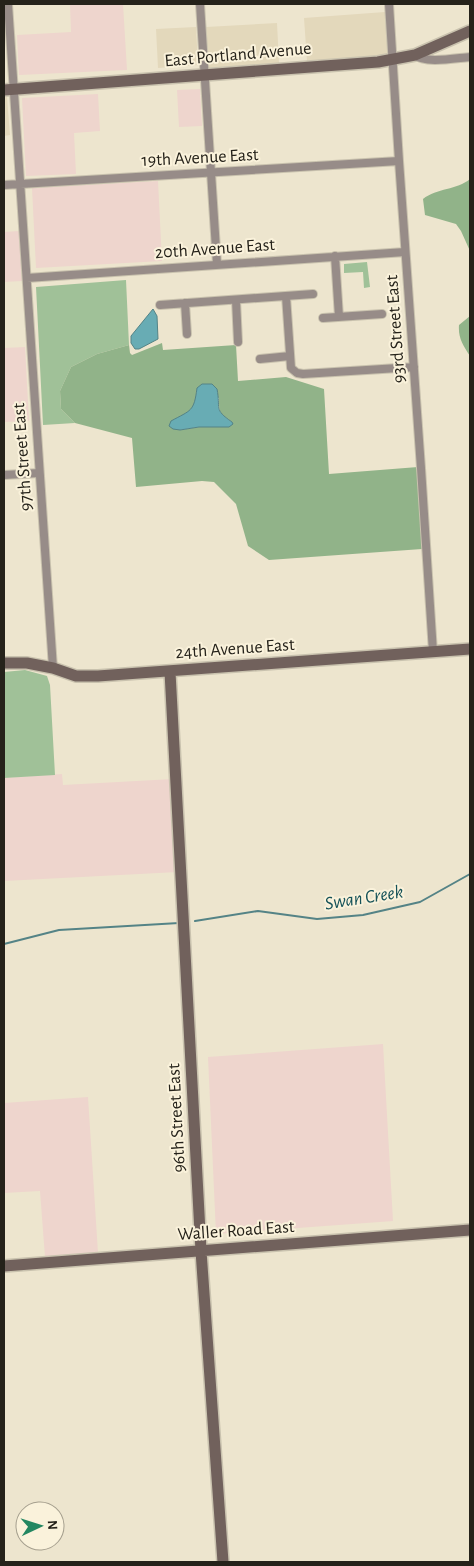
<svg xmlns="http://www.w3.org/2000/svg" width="474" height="1566" font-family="'Alegreya Sans',sans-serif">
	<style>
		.built { fill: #e3d8bb }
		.industrial { fill: #eed5cd }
		.green { fill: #a0c198 }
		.forest { fill: #91b389; fill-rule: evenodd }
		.water { fill: #68acb4; stroke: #548386 }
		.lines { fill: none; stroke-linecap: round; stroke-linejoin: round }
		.stream { stroke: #548386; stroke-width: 2 }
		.street-casing { stroke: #c9c2ae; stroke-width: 10 }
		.secondary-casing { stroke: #c9c2ae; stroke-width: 14 }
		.street { stroke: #978c88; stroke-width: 8 }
		.secondary { stroke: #71615c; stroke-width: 11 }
		.labels { text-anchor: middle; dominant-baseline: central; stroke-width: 4; stroke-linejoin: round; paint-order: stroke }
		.street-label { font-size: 18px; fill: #25221a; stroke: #faf2db }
		.water-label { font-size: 19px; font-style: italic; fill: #155258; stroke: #faf2db }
	</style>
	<rect width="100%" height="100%" fill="#ede5ce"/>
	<path class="built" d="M385,12L388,56L307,61L304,18Z
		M277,23L279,63L208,68L206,27Z
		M196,27L198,65L158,68L156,29Z
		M4,97H7L10,135L4,136Z"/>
	<path class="industrial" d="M70,4H123L127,70L19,75L17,35L71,32Z
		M200,89L202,126L179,127L177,90Z
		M98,94L100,131L74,133L76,174L26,176L22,98Z
		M158,181L162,261L36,268L32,188Z
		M19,231L22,281L4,282V232Z
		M25,347L29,421L4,422V348Z
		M62,774L63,785L173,779L178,872L4,881V778Z
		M383,1044L393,1221L216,1234L208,1057Z
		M88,1097L98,1253L45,1257L40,1191L4,1193V1103Z"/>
	<path class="green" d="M367,262L370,287L364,288L363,272L344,273V264Z
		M126,280L129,345L97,354L71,367L60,391L61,409L75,423L43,425L36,287Z
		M25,670L47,676L50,685L55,775L4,778V672Z"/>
	<path class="forest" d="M470,179V251L461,231L456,224L425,215L423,199C437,188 457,190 470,179Z
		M470,316V356C463,345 458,338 459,325Z
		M162,343L163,350L236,345L238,381L286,377L324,389L329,474L418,467L422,549L269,560L248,546L236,504L214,482L202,481L136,487L132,438L75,423L61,409L60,391L71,367L97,354L129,345L130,353L132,355ZM197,388L219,398C219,413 219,413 232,422L229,427H199L180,430C184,420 187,416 192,408C196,403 197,394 197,388Z"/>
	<path class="water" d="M153,309L157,316L158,339L139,349H135L131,343V336Z
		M202,384H212L217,389C221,409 213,409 232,422L233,424L229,427H199L180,430L173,429L169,426L171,421C191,410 194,412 197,388Z"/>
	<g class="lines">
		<path class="stream" d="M195,921L258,911L317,919L363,915L420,902L470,874
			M4,944L59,930L179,923"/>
		<defs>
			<path id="street" d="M8,4L53,668
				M200,4L217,264
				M389,4L399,161L421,468L433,652
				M415,55C425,64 456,58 470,57
				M4,185L399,161
				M335,256L339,317
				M27,278L405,252
				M286,296L291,368L297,373L303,374L414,367
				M236,300L238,342
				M185,303L187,334
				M160,305L313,294
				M323,318L382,314
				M260,359L290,356
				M4,475L39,473"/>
			<path id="secondary" d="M4,90L378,62L415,55L470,31
				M4,663H27L53,668L76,676H98L470,649
				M170,672L201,1251L223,1562
				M4,1266L470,1230"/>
		</defs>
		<use href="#street" class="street-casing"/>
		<use href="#secondary" class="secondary-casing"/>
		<use href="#street" class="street"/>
		<use href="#secondary" class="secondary"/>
	</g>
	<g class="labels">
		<g class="street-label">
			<text transform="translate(238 55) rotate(-5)">East Portland Avenue</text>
			<text transform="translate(200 158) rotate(-3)">19th Avenue East</text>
			<text transform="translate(215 249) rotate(-4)">20th Avenue East</text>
			<text transform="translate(396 329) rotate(-94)">93rd Street East</text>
			<text transform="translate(23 457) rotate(-94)">97th Street East</text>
			<text transform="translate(235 649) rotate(-4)">24th Avenue East</text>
			<text transform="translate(177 1118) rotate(-93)">96th Street East</text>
			<text transform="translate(236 1231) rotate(-4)">Waller Road East</text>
		</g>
		<g class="water-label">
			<text transform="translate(364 898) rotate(-9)">Swan Creek</text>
		</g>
	</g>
	<rect width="474" height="1566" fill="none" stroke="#25221a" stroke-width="10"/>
	<g transform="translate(40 1526) rotate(86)"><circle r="24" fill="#faf2db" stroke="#a59f8e"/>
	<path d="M0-4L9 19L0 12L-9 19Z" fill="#238761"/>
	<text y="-8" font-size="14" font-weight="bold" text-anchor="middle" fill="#25221a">N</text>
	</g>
</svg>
